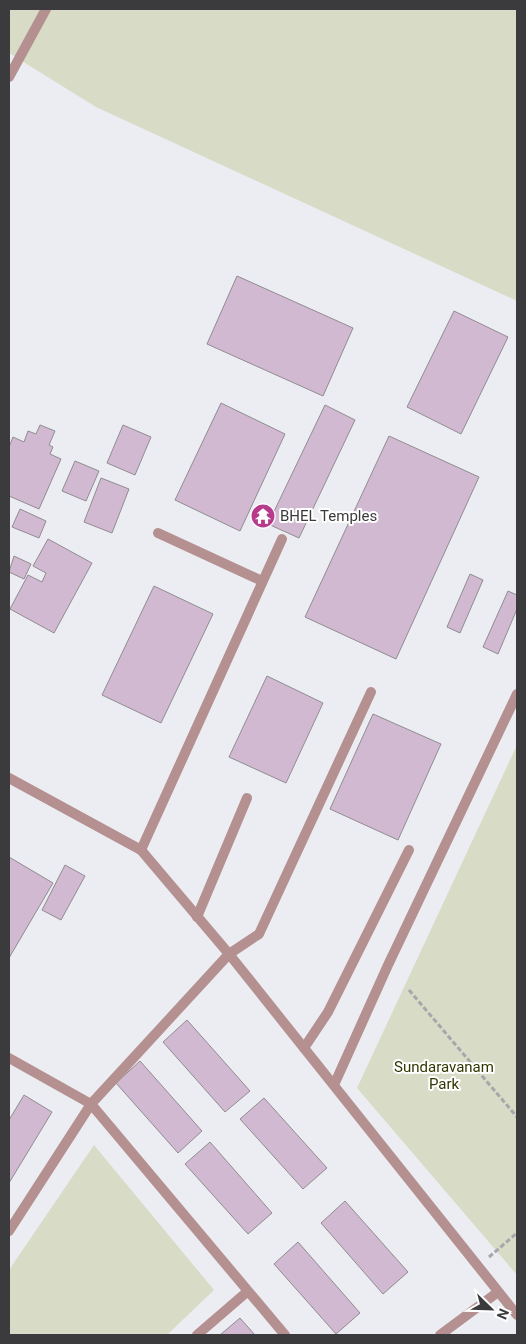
<svg xmlns="http://www.w3.org/2000/svg" width="526" height="1344" font-family="Roboto,sans-serif">
	<style>
		.green { fill: #d8dbc6 }
		.building { fill: #d1b9d1; stroke: #908c90 }
		.lines { fill: none; stroke-linecap: round; stroke-linejoin: round }
		.path { stroke: #a7a7ab; stroke-width: 3; stroke-dasharray: 5 2.5; stroke-linecap: butt }
		.service { stroke: #b59090; stroke-width: 10 }
		.minor { stroke: #b59090; stroke-width: 10 }
		.labels { text-anchor: middle; dominant-baseline: central; stroke-width: 4; stroke-linejoin: round; paint-order: stroke }
		.poi-label { font-size: 15px; fill: #3b3b3d; stroke: #fff; text-anchor: start }
		.park-label { font-size: 15px; fill: #333600; stroke: #fff }
	</style>
	<rect width="100%" height="100%" fill="#ecedf2"/>
	<path class="green" d="M9,9H517V301L96,107L9,53Z
		M517,745V1275L357,1088Z
		M94,1145L214,1290L167,1335H9V1270Z"/>
	<path class="building" d="M237,276L353,328L323,396L207,344Z
		M454,311L508,337L461,434L407,407Z
		M221,403L285,434L240,531L175,500Z
		M325,405L355,420L299,538L268,524Z
		M40,425L55,431L49,445L53,447L50,454L61,459L39,509L9,496V447L13,437L24,442L28,431L36,434Z
		M123,425L151,437L135,475L107,463Z
		M389,436L479,477L396,659L305,617Z
		M75,461L99,471L86,501L62,491Z
		M101,478L129,489L112,533L84,522Z
		M20,509L46,521L39,538L12,527Z
		M48,539L92,563L54,633L10,609L28,575L42,582L46,573L33,566Z
		M14,556L31,564L24,579L9,572Z
		M470,574L483,580L460,633L447,627Z
		M154,586L213,614L161,723L102,695Z
		M508,591L517,595V609L498,654L483,647Z
		M267,676L323,703L286,783L229,757Z
		M373,714L441,744L398,840L330,809Z
		M9,857L53,883L9,958Z
		M65,865L85,876L61,920L42,910Z
		M187,1020L250,1091L225,1112L163,1042Z
		M140,1061L202,1131L178,1153L116,1083Z
		M24,1095L52,1112L9,1183V1120Z
		M264,1098L327,1168L303,1189L240,1119Z
		M210,1142L272,1213L248,1234L185,1164Z
		M345,1201L408,1272L383,1294L321,1223Z
		M298,1242L360,1313L336,1334L274,1264Z
		M240,1318L255,1335H220Z"/>
	<g class="lines">
		<path class="path" d="M409,990L517,1117
			M489,1257L517,1233"/>
		<path class="service" d="M158,533L262,581
			M141,850L282,539
			M197,917L247,798
			M229,954L259,934L371,692
			M304,1048L328,1012L409,850"/>
		<path class="minor" d="M9,77L46,9
			M9,778L141,850L229,954L517,1315
			M9,1058L91,1104L285,1335
			M334,1085L388,965L517,694
			M9,1231L91,1104L229,954
			M197,1335L248,1291
			M440,1335L498,1292"/>
	</g>
	<defs>
		<symbol id="temple-disc" viewBox="-11 -11 22 22"><circle r="9.5" fill="#b73b8c" stroke="#fff"/><path d="M0-6L5-2H3V0L6.5 2.5H4V6H1.5V3h-3V6H-4V2.5H-6.5L-3 0V-2H-5Z" fill="#fff"/></symbol>
	</defs>
	<g fill-rule="evenodd">
		<use href="#temple-disc" x="249" y="502" width="28" height="28"/>
	</g>
	<g class="labels">
		<g class="poi-label">
			<text x="280" y="516">BHEL Temples</text>
		</g>
		<g class="park-label">
			<text x="444" y="1067">Sundaravanam<tspan x="444" dy="17">Park</tspan></text>
		</g>
	</g>
	<rect width="526" height="1344" fill="none" stroke="#3b3b3d" stroke-width="20"/>
	<g transform="translate(491 1309) rotate(113)" stroke="#ffffff" stroke-width="4" paint-order="stroke">
	<path d="M0-4L9 19L0 12L-9 19Z" fill="#3b3b3d"/>
	<text y="-8" font-size="14" font-weight="bold" text-anchor="middle" fill="#3b3b3d">N</text>
	</g>
</svg>
